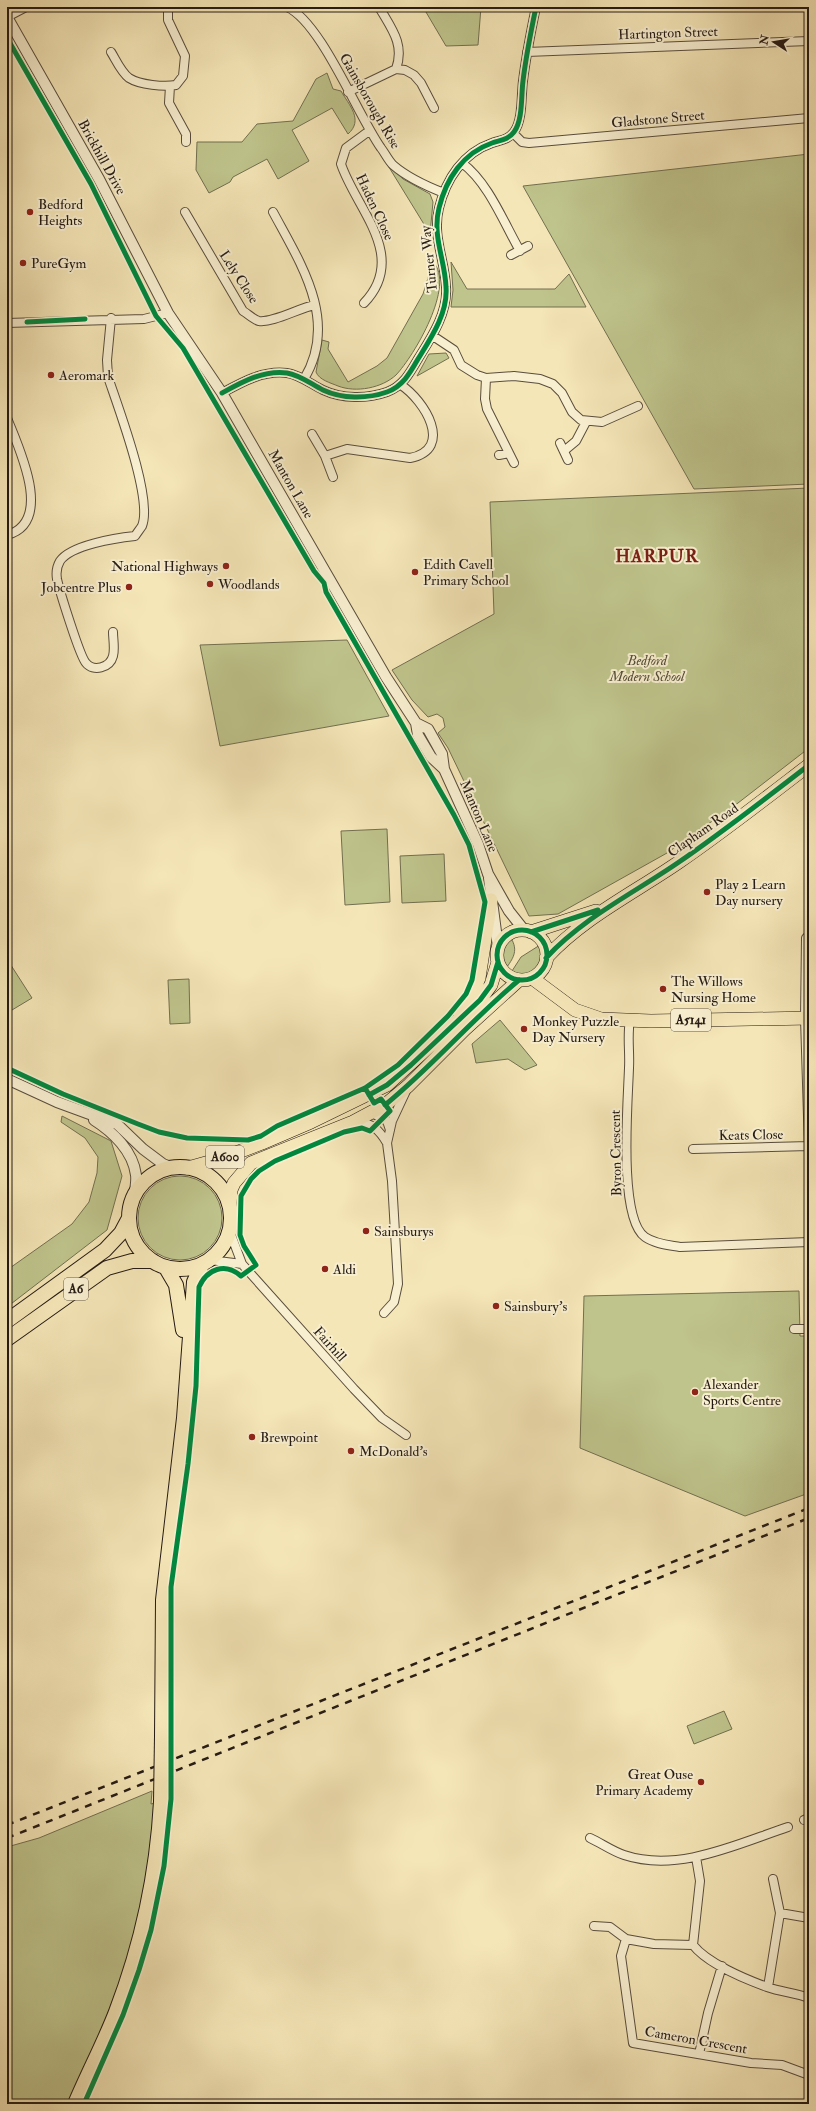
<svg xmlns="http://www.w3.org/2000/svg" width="816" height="2111" font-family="'IM FELL Double Pica',serif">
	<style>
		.green { fill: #bfc48c; stroke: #726f50 }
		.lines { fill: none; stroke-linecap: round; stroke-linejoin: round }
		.minor-casing { stroke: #594d3d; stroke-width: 10 }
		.tertiary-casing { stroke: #594d3d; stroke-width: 12 }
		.primary-casing { stroke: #251a14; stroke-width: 14 }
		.trunk-casing { stroke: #251a14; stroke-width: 16 }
		.minor { stroke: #f8efd0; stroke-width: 8 }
		.tertiary { stroke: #f8efd0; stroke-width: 10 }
		.primary { stroke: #f5e6b7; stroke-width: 13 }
		.trunk { stroke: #f5e6b7; stroke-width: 14 }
		.rail { stroke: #251a14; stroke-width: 2.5; stroke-dasharray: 7 7; stroke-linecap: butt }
		.trunk-bridge-casing { stroke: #251a14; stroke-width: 16; stroke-linecap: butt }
		.trunk-bridge { stroke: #f5e6b7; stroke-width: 14 }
		.cycleway-casing { stroke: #f8efd0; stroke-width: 8 }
		.cycleway { stroke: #00873e; stroke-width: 5 }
		.poi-dot { fill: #8f2418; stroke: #f8efd0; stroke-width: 1.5 }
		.labels { text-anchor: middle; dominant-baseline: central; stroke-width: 4; stroke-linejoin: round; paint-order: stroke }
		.shield { fill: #f8efd0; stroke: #645a4c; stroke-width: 1 }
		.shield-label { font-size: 13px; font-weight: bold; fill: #251a14 }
		.street-label { font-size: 14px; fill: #251a14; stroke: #f8efd0 }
		.poi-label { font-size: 14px; fill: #251a14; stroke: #f8efd0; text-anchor: start }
		.park-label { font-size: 14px; font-style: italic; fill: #534d38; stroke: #f8efd0 }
		.district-label { font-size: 18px; font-weight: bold; letter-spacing: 1px; fill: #7a1f14; stroke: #f8efd0 }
	</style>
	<rect width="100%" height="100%" fill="#f5e6b7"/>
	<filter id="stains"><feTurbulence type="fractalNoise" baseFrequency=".005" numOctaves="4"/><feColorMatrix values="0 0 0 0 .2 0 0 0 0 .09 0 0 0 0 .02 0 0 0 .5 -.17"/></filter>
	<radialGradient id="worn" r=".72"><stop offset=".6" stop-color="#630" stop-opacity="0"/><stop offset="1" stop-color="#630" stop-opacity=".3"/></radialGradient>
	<path class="green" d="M423,7H481L478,45L446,46Z
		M327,73L333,89L341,91C349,105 364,120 348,134L332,108L292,130L309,161L278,179L267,159L233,177L230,182L209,193L196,170L197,142H242L257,124L293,121L316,79Z
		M809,154V484L694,489L523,186Z
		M387,164L403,179L430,194L433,202L430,234Z
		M433,262C456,285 414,356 396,375C382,388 356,393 338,386C331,383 319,380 316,372L322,340L329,342L328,349L348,382L377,366L387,358L423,294Z
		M451,262L467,289H555L569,274L586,307H451L453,290Z
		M446,353L449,358L417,376L429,354Z
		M809,488V748L738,803L667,853L558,914L529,916L448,748L438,733L445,727L443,718L437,714L428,717L412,700L392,670L494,614L490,502Z
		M347,640L389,716L220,746L200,645Z
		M387,829L390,902L345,905L341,831Z
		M444,854L446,901L402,903L400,856Z
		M511,938C518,950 514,957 507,967C500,957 501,947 511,938Z
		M540,945C545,964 532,982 512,971L521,957Z
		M7,959L32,998L7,1013Z
		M189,979L190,1023L170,1024L168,980Z
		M500,1020L537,1065L525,1070L508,1059L476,1063L472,1044Z
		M62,1116L111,1141L122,1176L107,1230L7,1307V1270L72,1224L89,1202L97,1173L98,1157L85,1138L61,1122Z
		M138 1218a42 42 0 1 1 84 0a42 42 0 1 1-84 0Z
		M799,1291L800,1336H809V1493L745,1516L580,1448L584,1296Z
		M724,1711L732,1729L694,1744L687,1726Z
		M152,1791L151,1804L155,1803C150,1850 145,1896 132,1942C117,1998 92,2051 68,2104H7V1847L39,1838Z"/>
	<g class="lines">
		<defs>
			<path id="minor" d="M287,7C321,22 357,114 381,148C385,153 388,160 393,165C408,178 426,186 444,193
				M379,7C391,28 405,44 396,69
				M7,17L26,7
				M111,52C116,60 121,72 129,78C140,85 164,87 176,85L183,76L185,56L168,20V7
				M527,52L809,41
				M170,86L169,103L186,134V142
				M348,92L396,69L405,70L414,75L421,83L434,108
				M513,133L522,142L529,143L809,118
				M462,163C488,182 504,223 520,251
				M185,212L243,311C248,314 254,320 259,321C273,323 299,308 315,305
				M273,212C301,264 339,321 304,379
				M511,255L528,246
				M364,303C409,256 356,209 341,164L346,148L369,131
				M111,318L107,360L108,377C118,407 153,499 142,526C140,529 137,533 135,536C116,538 71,545 60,561C57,566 56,573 57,579C59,589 80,657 86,663C93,672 110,668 113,656C115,649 113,639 113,632
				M7,323L144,319L168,313
				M433,336L454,350L461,365L477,375L486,378L514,376L540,379L553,384L562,393L572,412L581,420L602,422L638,406
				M486,378L485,399L487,409L514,463
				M222,393C242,382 263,370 287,373C300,375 311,384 323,390C342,399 367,399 387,392C403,386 410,373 418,359C431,338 448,313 446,287C445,260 432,236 439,208C446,179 463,153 492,143C500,140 508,140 514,132C523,120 521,96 523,81C526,56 531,31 536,7
				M7,418C18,446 55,522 7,535
				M312,434L325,456L333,477
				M560,443L568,460
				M564,451L576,441L586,422
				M499,455L509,453
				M325,456L347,449L410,458C455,449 424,400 401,385
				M809,935L806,938L805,1018L809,1149
				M630,1020C627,1036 630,1052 629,1068C628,1101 618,1218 645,1237C655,1244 669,1245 680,1247L809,1242
				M372,1113L387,1121L390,1130
				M355,1122C371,1121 380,1131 387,1143
				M693,1149L809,1146
				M230,1232L242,1264L354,1389L382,1418L406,1435
				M210,1260L242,1264
				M384,1313L394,1302L398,1284L392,1181L387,1143L392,1121L406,1091
				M794,1329H809
				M804,1820L809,1818
				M590,1838C601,1843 612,1851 624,1855C678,1873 737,1844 788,1827
				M696,1857L700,1881L693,1945C707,1963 745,1979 767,1987C781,1992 796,1993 809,1998
				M780,1913L809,1918
				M594,1926L610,1927L626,1939
				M693,1945L654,1944L626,1939L621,1956L633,2043L751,2063L782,2065L809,2075
				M768,1987L780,1913L773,1879
				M699,2054L708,2013L722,1966"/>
			<path id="tertiary" d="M7,17L99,179L168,313L222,393L386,677L416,723L418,735L431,757L444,769
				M416,723L428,729L442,754L444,769L478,844L488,874L509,911L524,930
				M489,878L498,947
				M7,1079L57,1102L117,1124L143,1149L163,1164L173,1168
				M94,1120C113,1132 133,1151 136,1175C137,1182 135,1190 134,1197"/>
			<path id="primary" d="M497 955a25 25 0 1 1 50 0a25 25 0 1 1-50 0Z
				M531,932L596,911
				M546,958C584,917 634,893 679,862C724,831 766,798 809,765
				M532,978L575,1010L601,1019L651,1021L809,1018
				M460,1014L474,990L479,978L491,900
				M188,1168L220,1159L262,1143L311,1122L387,1085L480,1000L491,985L498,962
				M230,1206L231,1190L234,1183L251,1163L353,1122L385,1105L408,1086L465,1029L519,980"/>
			<path id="trunk" d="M129 1218a51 51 0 1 1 102 0a51 51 0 1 1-102 0Z
				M166,1268L176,1285L183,1330
				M7,1321L105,1250L121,1233L129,1218
				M7,1339L107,1268L132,1261H153
				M162,1736L163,1600L184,1418L194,1282L202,1265
				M75,2104C88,2073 104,2043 116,2012C142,1944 157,1874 161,1802"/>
		</defs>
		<use href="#minor" class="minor-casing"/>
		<use href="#tertiary" class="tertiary-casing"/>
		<use href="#primary" class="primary-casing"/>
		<use href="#trunk" class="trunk-casing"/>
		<use href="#minor" class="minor"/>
		<use href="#tertiary" class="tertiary"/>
		<use href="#primary" class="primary"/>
		<use href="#trunk" class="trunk"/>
		<path class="rail" d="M7,1825L809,1508
			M7,1838L809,1518"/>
		<defs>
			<path id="trunk-bridge" d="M161,1802L162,1736"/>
		</defs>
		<use href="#trunk-bridge" class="trunk-bridge-casing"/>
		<use href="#trunk-bridge" class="trunk-bridge"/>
		<defs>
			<path id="cycleway" d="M7,38L91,184L156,316L183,348L314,571L324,583L326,592L454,815L469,845L485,902L472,980L466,994L448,1016L398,1065L365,1088L277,1126L261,1136L248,1140L187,1138L159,1132L138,1124L63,1094L7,1068
				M27,322L85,319
				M222,393C242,382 263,370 287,373C300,375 311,384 323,390C342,399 367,399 387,392C403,386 410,373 418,359C431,338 448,313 446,287C445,260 432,236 439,208C446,179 463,153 492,143C500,140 508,140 514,132C523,120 521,96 523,81C526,56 531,31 536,7
				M497 955a25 25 0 1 1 50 0a25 25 0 1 1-50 0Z
				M531,932L598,910
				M546,958C584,917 634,893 679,862C724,831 766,798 809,765
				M369,1095L387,1085L411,1065L480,1000L491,985L498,962
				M385,1105C433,1066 472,1019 519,980
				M84,2104L123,2015L139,1970L151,1930L164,1866L171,1799V1587L188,1464L196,1386L199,1287C207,1269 225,1262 241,1276L256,1265L244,1246L240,1235L241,1196L251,1179L259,1171L275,1161L344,1132L362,1128L370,1131L390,1111L381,1099L374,1103L365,1088"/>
		</defs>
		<use href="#cycleway" class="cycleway-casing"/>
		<use href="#cycleway" class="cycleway"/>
	</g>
	<g class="poi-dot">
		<circle cx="30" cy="212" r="4"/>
		<circle cx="23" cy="263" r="4"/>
		<circle cx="51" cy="375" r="4"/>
		<circle cx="226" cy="566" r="4"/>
		<circle cx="415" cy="572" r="4"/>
		<circle cx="210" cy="584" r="4"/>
		<circle cx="129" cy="587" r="4"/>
		<circle cx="707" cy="892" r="4"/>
		<circle cx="663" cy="989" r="4"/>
		<circle cx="524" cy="1029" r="4"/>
		<circle cx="366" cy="1231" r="4"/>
		<circle cx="325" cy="1269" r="4"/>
		<circle cx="496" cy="1306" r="4"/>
		<circle cx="695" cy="1392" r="4"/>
		<circle cx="252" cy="1437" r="4"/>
		<circle cx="351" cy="1451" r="4"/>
		<circle cx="701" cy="1782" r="4"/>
	</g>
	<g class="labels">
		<g class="shield">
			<rect x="671" y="1009" width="40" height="22" rx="3"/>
			<rect x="206" y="1146" width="38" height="22" rx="3"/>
			<rect x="64" y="1278" width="24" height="22" rx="3"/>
		</g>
		<g class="shield-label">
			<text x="691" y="1020">A5141</text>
			<text x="225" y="1157">A600</text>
			<text x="76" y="1289">A6</text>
		</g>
		<g class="street-label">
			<text transform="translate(668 33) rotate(-2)">Hartington Street</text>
			<text transform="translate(370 101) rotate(60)">Gainsborough Rise</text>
			<text transform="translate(658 119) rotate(-5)">Gladstone Street</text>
			<text transform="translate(102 157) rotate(61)">Brickhill Drive</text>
			<text transform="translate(375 207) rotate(65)">Haden Close</text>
			<text transform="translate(429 259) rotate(-96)">Turner Way</text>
			<text transform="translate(239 277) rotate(57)">Lely Close</text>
			<text transform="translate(291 484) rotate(60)">Manton Lane</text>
			<text transform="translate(479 816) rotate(67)">Manton Lane</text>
			<text transform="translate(703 830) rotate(-35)">Clapham Road</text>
			<text transform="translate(751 1135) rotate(-1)">Keats Close</text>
			<text transform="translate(616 1153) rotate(-91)">Byron Crescent</text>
			<text transform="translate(330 1344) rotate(48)">Fairhill</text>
			<text transform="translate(696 2040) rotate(10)">Cameron Crescent</text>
		</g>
		<g class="poi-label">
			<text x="38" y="204">Bedford<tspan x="38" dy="16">Heights</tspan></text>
			<text x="31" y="263">PureGym</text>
			<text x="59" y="375">Aeromark</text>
			<text x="423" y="564">Edith Cavell<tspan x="423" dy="16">Primary School</tspan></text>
			<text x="218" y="566" text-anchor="end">National Highways</text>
			<text x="218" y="584">Woodlands</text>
			<text x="121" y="587" text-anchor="end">Jobcentre Plus</text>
			<text x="715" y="884">Play 2 Learn<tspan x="715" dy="16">Day nursery</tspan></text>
			<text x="671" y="981">The Willows<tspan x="671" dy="16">Nursing Home</tspan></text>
			<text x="532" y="1021">Monkey Puzzle<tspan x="532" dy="16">Day Nursery</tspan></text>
			<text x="374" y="1231">Sainsburys</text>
			<text x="333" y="1269">Aldi</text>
			<text x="504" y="1306">Sainsbury's</text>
			<text x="703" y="1384">Alexander<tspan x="703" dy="16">Sports Centre</tspan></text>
			<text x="260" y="1437">Brewpoint</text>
			<text x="359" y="1451">McDonald's</text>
			<text x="693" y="1774" text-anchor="end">Great Ouse<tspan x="693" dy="16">Primary Academy</tspan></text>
		</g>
		<g class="park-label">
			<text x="647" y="660">Bedford<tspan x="647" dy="16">Modern School</tspan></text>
		</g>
		<g class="district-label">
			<text x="657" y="556">HARPUR</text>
		</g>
	</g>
	<rect width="816" height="2111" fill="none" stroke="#f5e6b7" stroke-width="24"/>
	<rect x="8" y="8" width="800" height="2095" fill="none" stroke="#251a14" stroke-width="2"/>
	<rect x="12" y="12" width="792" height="2087" fill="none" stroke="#251a14"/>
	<g transform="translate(774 42) rotate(282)" stroke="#f8efd0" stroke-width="3" paint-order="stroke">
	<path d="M0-3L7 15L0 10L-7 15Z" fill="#251a14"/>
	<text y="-6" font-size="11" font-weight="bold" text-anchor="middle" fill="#251a14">N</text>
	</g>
	<rect width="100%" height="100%" filter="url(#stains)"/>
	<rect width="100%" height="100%" fill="url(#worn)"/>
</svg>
